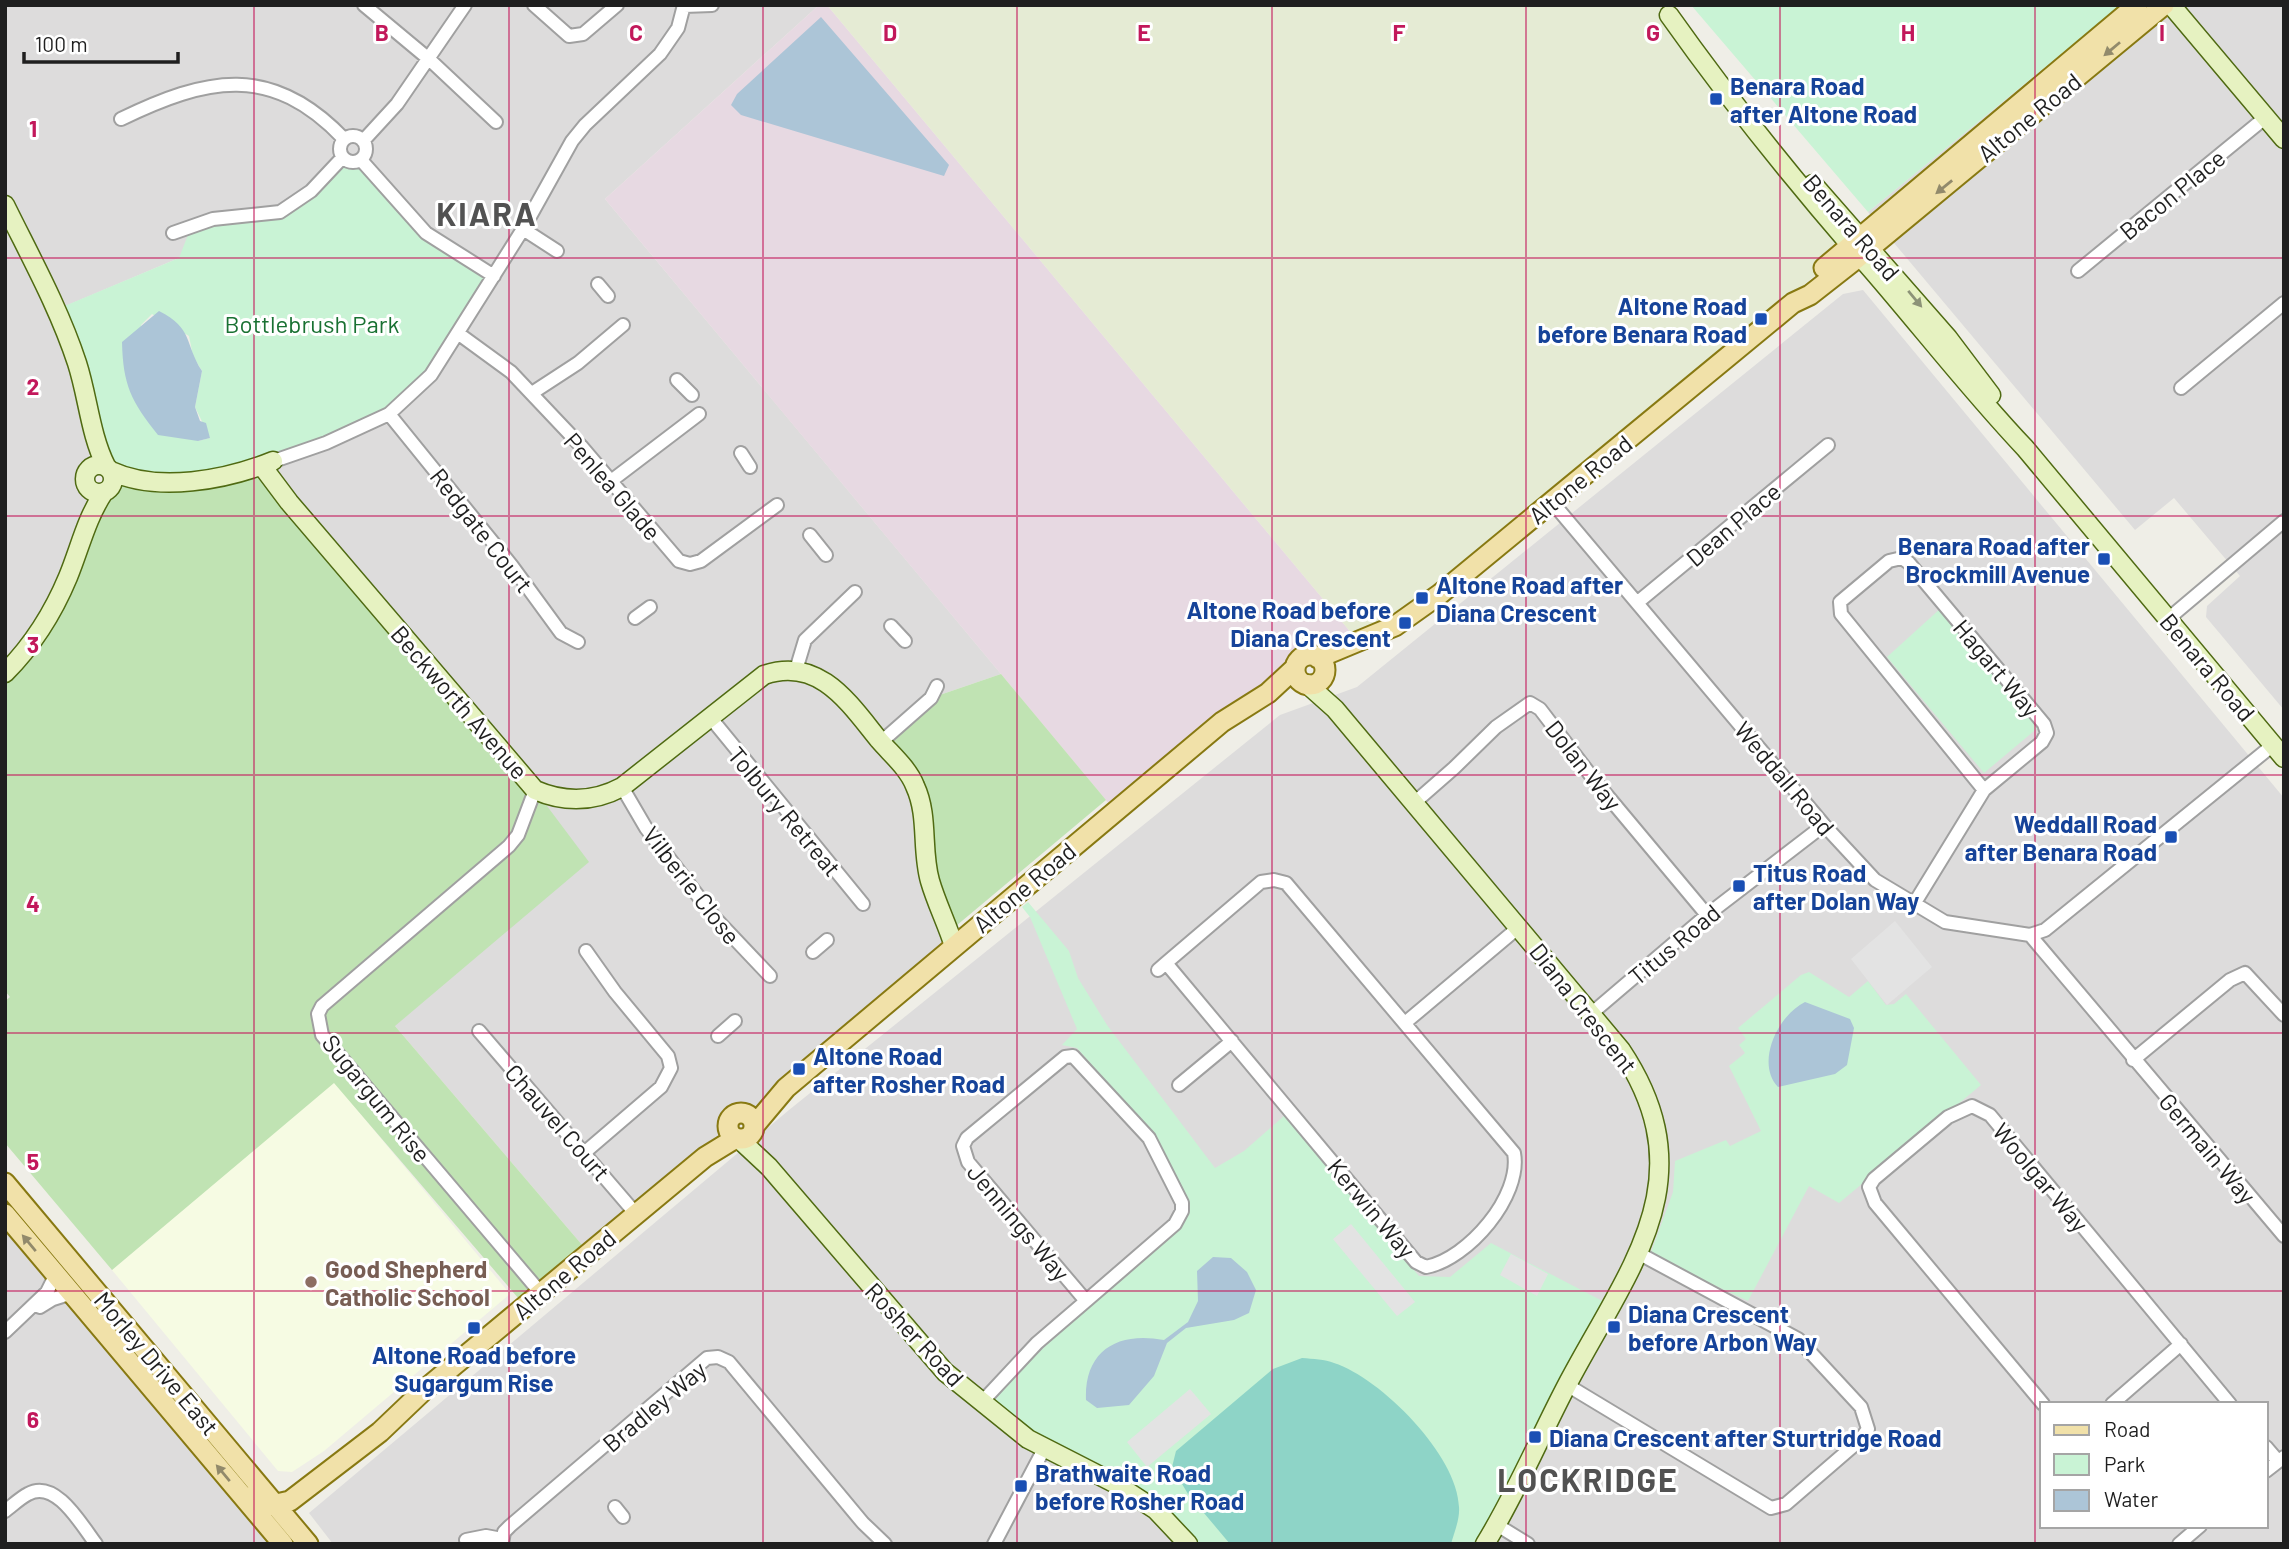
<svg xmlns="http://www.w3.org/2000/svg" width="2289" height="1549" font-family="Barlow,sans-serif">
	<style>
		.residential { fill: #dddcdc; fill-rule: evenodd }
		.industrial { fill: #e7d9e2 }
		.education { fill: #f6fbe3 }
		.farmland { fill: #e5ebd4 }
		.grass { fill: #c0e3b3 }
		.park { fill: #c9f3d5; fill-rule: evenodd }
		.pitch { fill: #8ed4c7 }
		.parking { fill: #e3e3e3 }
		.water { fill: #acc5d7 }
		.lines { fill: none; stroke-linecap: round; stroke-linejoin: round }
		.street-casing { stroke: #a0a0a0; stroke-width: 16 }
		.secondary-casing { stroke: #4f6a12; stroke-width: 21 }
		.primary-casing { stroke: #887912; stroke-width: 23 }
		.street { stroke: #fff; stroke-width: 12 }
		.secondary { stroke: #e6f2c1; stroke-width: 18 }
		.primary { stroke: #f1e1a9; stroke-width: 19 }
		.oneway { fill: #928a6b }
		.oneway2 { fill: #8c9378 }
		.grid { fill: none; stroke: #c2185b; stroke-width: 2; stroke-opacity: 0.55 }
		.transit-dot { fill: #1a4fb4; stroke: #fff; stroke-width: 2.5 }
		.education-dot { fill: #8d6e63; stroke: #fff; stroke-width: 2.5 }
		.labels { text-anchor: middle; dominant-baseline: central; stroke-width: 6; stroke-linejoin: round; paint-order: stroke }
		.transit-label { font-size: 24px; font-weight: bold; fill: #164399; stroke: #fff; text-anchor: start }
		.street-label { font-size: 24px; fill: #1f1f1f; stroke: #fff }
		.park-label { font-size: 24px; fill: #197132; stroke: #fff }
		.education-label { font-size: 24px; font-weight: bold; fill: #785e54; stroke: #fff; text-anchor: start }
		.district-label { font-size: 32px; font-weight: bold; letter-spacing: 2px; fill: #525252; stroke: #fff }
		.grid-label { font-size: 23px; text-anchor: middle; font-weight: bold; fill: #c2185b; stroke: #fff; stroke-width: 6; stroke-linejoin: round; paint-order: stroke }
	</style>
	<rect width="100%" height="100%" fill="#efeee7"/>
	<path class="residential" d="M5,5H819L605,199L1001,674L931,698L907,772L954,946L589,1253L395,1026L289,502L274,461L437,243L357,162L346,161L311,191L179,258L56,310L93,438L85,477L88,516L76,555L5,673Z
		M2121,5H2284V710L2206,617L2207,606L2240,576L2174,498L2135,530L1868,212Z
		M1863,290L2284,798V1544H333L309,1513L789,1110L1280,715L1357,687L1843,294ZM2042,1404H2266V1526H2042Z
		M5,1214L283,1544H5Z"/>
	<path class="industrial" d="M819,5H827L1358,641L1300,659L1115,811L605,199Z"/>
	<path class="education" d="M334,1082L510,1294L324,1451L292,1472L278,1471L112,1270Z"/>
	<path class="farmland" d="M827,5H1660L1839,235V255L1800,288L1793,303L1440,594L1358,641Z"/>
	<path class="grass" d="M262,466L535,790L589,862L395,1026L589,1253L525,1306L334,1083L112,1270L5,1143V1001L10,997L5,991V673L26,649L111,486L128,479Z
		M1001,674L1106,800L956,926L945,916L922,808L881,742L931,698Z"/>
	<path class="park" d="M1691,5H2121L1868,212Z
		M346,161L357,162L417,224L494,276L415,392L326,443L184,481L105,468L55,310L179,258L191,227L270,214ZM152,314L189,336L193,356L202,371L195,407L210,438L198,441L141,325Z
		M1941,608L2040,726L1984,773L1887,657Z
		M1028,902L1069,951L1078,978L1107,1025L1215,1168L1244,1151L1285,1115L1419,1276L1450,1277L1491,1243L1612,1306L1485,1544H1200L1159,1507L1053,1446L987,1402L1088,1305L1182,1224L1189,1210L1160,1144L1077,1048L1062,1045L1077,1029L1030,917L1022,907Z
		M1809,972L1849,997L1868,981L1886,1005L1894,1004L1906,994L1981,1085L1839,1203L1809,1186L1748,1301L1650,1255L1673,1192L1675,1161L1726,1140L1730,1146L1761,1131L1729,1066L1745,1053L1739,1045L1746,1039L1738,1028L1801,975Z"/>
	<path class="pitch" d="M1302,1358C1313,1359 1325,1359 1334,1363C1381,1378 1458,1456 1459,1507C1460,1519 1454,1533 1451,1544H1230L1188,1494L1172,1467L1176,1451L1273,1369Z"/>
	<path class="parking" d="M1895,921L1932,967L1887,1005L1851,959Z
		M1351,1224L1415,1302L1397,1316L1333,1239Z
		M1511,1254L1548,1274L1537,1296L1500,1275Z
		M1190,1389L1211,1414L1147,1467L1127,1442Z"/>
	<path class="water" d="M821,17L949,165L944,176L741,115L731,105L737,94Z
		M159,311C194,329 184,343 202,371L195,407L200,421L206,423L210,438L198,441L158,435C131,401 123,385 122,342Z
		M1805,1002L1850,1019L1854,1028L1847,1065L1835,1074L1778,1087C1755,1063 1778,1015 1805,1002Z
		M1213,1257L1231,1258L1247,1272L1256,1290L1249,1313L1234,1320L1186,1328L1167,1343L1154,1376L1129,1405L1097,1408L1086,1400C1084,1351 1117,1331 1164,1340L1188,1322L1198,1301L1197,1271Z"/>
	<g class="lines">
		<defs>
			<path id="street" d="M364,5L430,60L496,122
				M534,5L569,36L583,34L617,5
				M684,6L712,5
				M121,119C206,78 271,62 344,139
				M340 149a13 13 0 1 1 26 0a13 13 0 1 1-26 0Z
				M363,141L397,104L465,5
				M361,160L426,233L494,276
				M523,229L557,251
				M173,233L213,219L280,212L311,191L342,158
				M2078,271L2266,117
				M598,284L608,296
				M459,334L511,372L581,446L679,561L690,564L701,561L777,505
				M677,380L692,395
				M2181,388L2284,303
				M532,393L578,363L623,325
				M389,414L512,566L561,633L578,642
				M741,453L750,467
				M274,461L326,443L389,414L431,375L523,229L572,141L585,125L660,54L678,28L684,5
				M611,481L699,414
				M1552,502L1824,825L1875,880L1945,922L2030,935L2045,930L2273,745
				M810,535L826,555
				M1638,602L1828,445
				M635,618L650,607
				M2168,619L2284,521
				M891,626L905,641
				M796,670L805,640L855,592
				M710,717L863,904
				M881,742L931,698L937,686
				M622,787L646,828L715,918L770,976
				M535,790L518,835L509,846L322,1006L318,1014L322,1035L540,1292
				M1414,803L1454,768L1496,727L1530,703L1540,709L1595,781L1707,915
				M1914,904L1984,790L1841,614L1840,602L1889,561L1902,558L1909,563L2044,724L2047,733L2042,742L1984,790
				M2030,935L2284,1236
				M813,952L827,940
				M1158,970L1166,963L1261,882L1274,880L1286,883L1514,1153C1522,1196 1468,1259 1426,1267L1416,1262L1166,963
				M1592,1013L1707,915L1824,825
				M1406,1022L1519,927
				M479,1031L636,1214
				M718,1036L735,1021
				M2133,1060L2230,980L2245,973L2284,1015
				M1179,1085L1232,1041
				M584,1153L661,1087L671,1068L668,1056L615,992L586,951
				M40,1307L53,1299L72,1293
				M5,1332L47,1292L56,1274
				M1567,1385L1771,1508L1786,1504L1859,1441L1868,1429L1861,1407L1798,1339L1638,1253
				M981,1403L1037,1343L1086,1301L968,1162L963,1146L967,1138L1065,1057L1073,1056L1149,1138L1182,1203V1211L1175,1224L1086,1301
				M2043,1404L1875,1203L1869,1187L1874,1179L1948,1117L1972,1106L1990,1115L2230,1404
				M2112,1404L2181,1344
				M2266,1447L2278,1461
				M2266,1471L2284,1457
				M615,1507L623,1517
				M5,1511C12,1506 20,1498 28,1494C56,1478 82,1526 96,1544
				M1497,1525L1528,1544
				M466,1540L486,1536L502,1539
				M502,1544L504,1532L510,1526L707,1358L718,1357L729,1362L863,1523L885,1544
				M994,1544L1044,1449
				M2179,1544L2200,1526"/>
			<path id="secondary" d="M2171,5L2284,139
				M1669,15C1732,104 1800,188 1872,270C1923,329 1971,391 2025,448L2284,758
				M1813,184L1948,338L1991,395
				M5,205C30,256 59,308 77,363C88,397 90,434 106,466
				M85 479a14 14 0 1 1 28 0a14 14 0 1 1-28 0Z
				M262,466L289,502L535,790C565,803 594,802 622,787L764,675C819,656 849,703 879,740C891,754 908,768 915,786C929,816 921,850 930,881C936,902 947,924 954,946
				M111,471C158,493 226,480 273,461
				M5,673C32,646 53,613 68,577C80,548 86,519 104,492
				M1307,684L1335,709L1621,1050C1707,1179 1630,1266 1568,1383C1540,1436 1517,1492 1485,1544
				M739,1139L769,1167L945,1372L1028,1439L1116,1484L1156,1510L1188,1544"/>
			<path id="primary" d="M1824,268L2137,5
				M1295 670a15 15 0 1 1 30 0a15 15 0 1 1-30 0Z
				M1318,658L1395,626L1440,594L1793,303L1810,295L1870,248L2164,5
				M728 1126a13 13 0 1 1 26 0a13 13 0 1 1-26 0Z
				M754,1126L786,1088L1222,722L1268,693L1295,668
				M5,1183L308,1544
				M5,1214L283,1544
				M242,1495L263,1507L290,1501L380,1432L423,1391L705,1157L736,1138"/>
		</defs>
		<use href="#street" class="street-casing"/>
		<use href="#secondary" class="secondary-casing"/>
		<use href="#primary" class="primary-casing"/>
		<use href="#street" class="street"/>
		<use href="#secondary" class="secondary"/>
		<use href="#primary" class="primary"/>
	</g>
	<defs><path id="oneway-solid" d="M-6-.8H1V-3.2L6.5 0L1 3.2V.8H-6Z" transform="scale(1.75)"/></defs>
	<g class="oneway">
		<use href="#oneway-solid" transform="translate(2112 49) rotate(140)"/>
		<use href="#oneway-solid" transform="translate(1944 187) rotate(141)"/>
		<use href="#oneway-solid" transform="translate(29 1243) rotate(-130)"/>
		<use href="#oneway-solid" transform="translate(223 1473) rotate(-130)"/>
	</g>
	<use class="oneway2" href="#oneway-solid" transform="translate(1915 299) rotate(50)"/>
	<path class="grid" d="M254,5V1544M509,5V1544M763,5V1544M1017,5V1544M1272,5V1544M1526,5V1544M1780,5V1544M2035,5V1544M5,258H2284M5,516H2284M5,775H2284M5,1033H2284M5,1291H2284"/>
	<g class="transit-dot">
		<rect x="1709" y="92" width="14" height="14" rx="3.5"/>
		<rect x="1754" y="312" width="14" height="14" rx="3.5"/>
		<rect x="2097" y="552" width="14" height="14" rx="3.5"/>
		<rect x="1415" y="591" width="14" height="14" rx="3.5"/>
		<rect x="1398" y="616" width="14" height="14" rx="3.5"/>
		<rect x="2164" y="830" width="14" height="14" rx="3.5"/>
		<rect x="1732" y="879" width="14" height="14" rx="3.5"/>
		<rect x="792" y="1062" width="14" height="14" rx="3.5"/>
		<rect x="1607" y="1320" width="14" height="14" rx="3.5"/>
		<rect x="467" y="1321" width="14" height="14" rx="3.5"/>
		<rect x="1528" y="1430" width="14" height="14" rx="3.5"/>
		<rect x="1014" y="1479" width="14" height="14" rx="3.5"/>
	</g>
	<circle class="education-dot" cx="311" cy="1282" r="7"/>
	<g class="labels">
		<g class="transit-label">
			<text x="1730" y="85">Benara Road<tspan x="1730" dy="28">after Altone Road</tspan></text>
			<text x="1747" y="305" text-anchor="end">Altone Road<tspan x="1747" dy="28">before Benara Road</tspan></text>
			<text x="2090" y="545" text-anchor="end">Benara Road after<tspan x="2090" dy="28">Brockmill Avenue</tspan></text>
			<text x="1436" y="584">Altone Road after<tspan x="1436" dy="28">Diana Crescent</tspan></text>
			<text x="1391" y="609" text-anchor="end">Altone Road before<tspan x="1391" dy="28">Diana Crescent</tspan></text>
			<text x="2157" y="823" text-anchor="end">Weddall Road<tspan x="2157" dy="28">after Benara Road</tspan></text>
			<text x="1753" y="872">Titus Road<tspan x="1753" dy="28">after Dolan Way</tspan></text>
			<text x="813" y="1055">Altone Road<tspan x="813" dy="28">after Rosher Road</tspan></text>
			<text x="1628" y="1313">Diana Crescent<tspan x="1628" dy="28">before Arbon Way</tspan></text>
			<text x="474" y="1354" text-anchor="middle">Altone Road before<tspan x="474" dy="28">Sugargum Rise</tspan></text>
			<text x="1549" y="1437">Diana Crescent after Sturtridge Road</text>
			<text x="1035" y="1472">Brathwaite Road<tspan x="1035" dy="28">before Rosher Road</tspan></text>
		</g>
		<g class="street-label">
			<text transform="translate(2029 117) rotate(-39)">Altone Road</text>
			<text transform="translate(2172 194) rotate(-39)">Bacon Place</text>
			<text transform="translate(1852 227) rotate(49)">Benara Road</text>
			<text transform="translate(1580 479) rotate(-39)">Altone Road</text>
			<text transform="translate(613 486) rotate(49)">Penlea Glade</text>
			<text transform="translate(1733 524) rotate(-40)">Dean Place</text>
			<text transform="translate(482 530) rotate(52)">Redgate Court</text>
			<text transform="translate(2208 667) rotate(50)">Benara Road</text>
			<text transform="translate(1997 668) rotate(50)">Hagart Way</text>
			<text transform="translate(460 702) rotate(49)">Beckworth Avenue</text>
			<text transform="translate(1584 765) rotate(52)">Dolan Way</text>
			<text transform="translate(1785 778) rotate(50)">Weddall Road</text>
			<text transform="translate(785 811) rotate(50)">Tolbury Retreat</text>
			<text transform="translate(692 885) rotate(52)">Vilberie Close</text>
			<text transform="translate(1024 887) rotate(-40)">Altone Road</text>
			<text transform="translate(1674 944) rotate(-40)">Titus Road</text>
			<text transform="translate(1584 1008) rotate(52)">Diana Crescent</text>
			<text transform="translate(377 1098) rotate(51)">Sugargum Rise</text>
			<text transform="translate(558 1122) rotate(49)">Chauvel Court</text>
			<text transform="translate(2208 1148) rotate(50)">Germain Way</text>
			<text transform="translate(2041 1177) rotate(50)">Woolgar Way</text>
			<text transform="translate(1372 1208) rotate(50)">Kerwin Way</text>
			<text transform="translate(1019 1222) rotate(50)">Jennings Way</text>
			<text transform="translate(564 1274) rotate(-40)">Altone Road</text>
			<text transform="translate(915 1334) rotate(47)">Rosher Road</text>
			<text transform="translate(157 1363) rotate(50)">Morley Drive East</text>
			<text transform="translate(654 1406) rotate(-40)">Bradley Way</text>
		</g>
		<g class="park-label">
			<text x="312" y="323">Bottlebrush Park</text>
		</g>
		<g class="education-label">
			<text x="325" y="1268">Good Shepherd<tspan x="325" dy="28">Catholic School</tspan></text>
		</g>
		<g class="district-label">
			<text x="487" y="213">KIARA</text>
			<text x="1588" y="1479">LOCKRIDGE</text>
		</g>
	</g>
	<g class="grid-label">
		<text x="382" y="41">B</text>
		<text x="636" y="41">C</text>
		<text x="890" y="41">D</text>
		<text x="1144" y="41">E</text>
		<text x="1399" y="41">F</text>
		<text x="1653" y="41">G</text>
		<text x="1908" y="41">H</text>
		<text x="2162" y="41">I</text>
		<text x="33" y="137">1</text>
		<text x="33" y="395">2</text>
		<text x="33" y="653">3</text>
		<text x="33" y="912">4</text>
		<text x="33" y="1170">5</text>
		<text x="33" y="1428">6</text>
	</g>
	<rect width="2289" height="1549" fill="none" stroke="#1f1f1f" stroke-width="14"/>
	<rect x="2040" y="1402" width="228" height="126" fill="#ffffff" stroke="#a5a5a5" stroke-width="2"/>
	<rect x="2054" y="1425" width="35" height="10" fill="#f1e1a9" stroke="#a5a5a5" stroke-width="2"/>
	<text x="2104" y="1437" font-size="21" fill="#1f1f1f">Road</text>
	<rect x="2054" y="1454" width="35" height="21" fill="#c9f3d5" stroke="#a5a5a5" stroke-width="2"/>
	<text x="2104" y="1472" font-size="21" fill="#1f1f1f">Park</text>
	<rect x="2054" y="1490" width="35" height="21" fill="#acc5d7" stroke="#a5a5a5" stroke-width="2"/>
	<text x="2104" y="1507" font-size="21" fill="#1f1f1f">Water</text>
	<path d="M24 52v10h154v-10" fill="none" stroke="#1f1f1f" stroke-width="3.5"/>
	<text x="35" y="52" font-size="21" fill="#1f1f1f" stroke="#ffffff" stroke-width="5" paint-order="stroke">100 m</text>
</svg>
